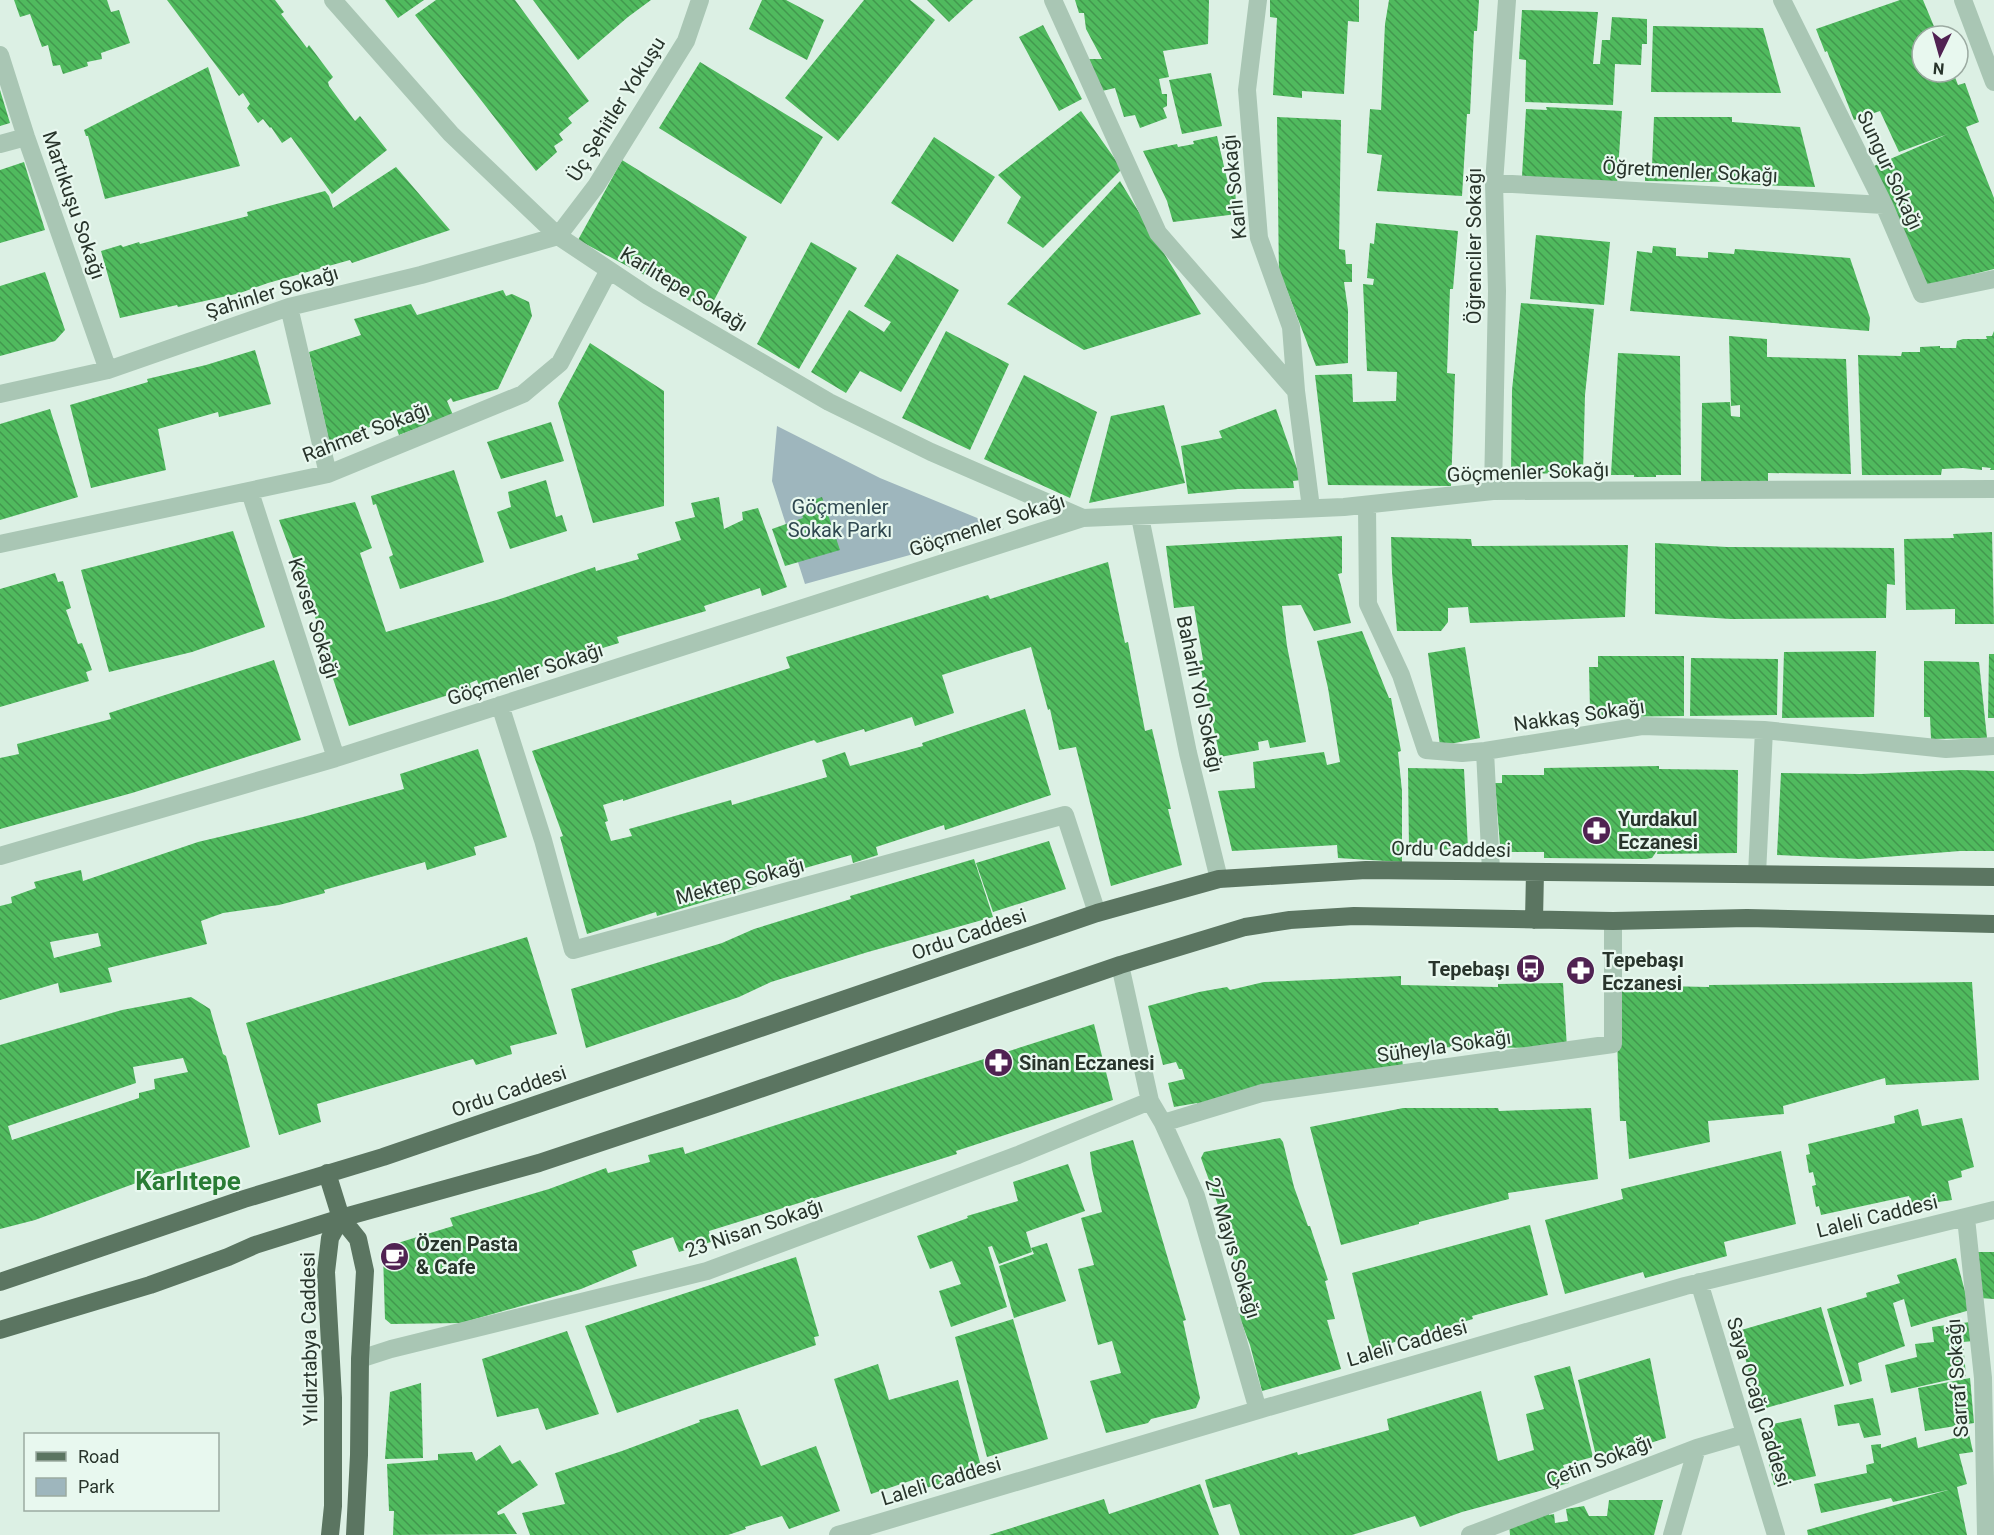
<svg xmlns="http://www.w3.org/2000/svg" width="1994" height="1535" font-family="Roboto,sans-serif">
	<style>
		.park { fill: #9eb6bd }
		.building { fill: url(#building-back-hatch); fill-rule: evenodd }
		.lines { fill: none; stroke-linecap: round; stroke-linejoin: round }
		.minor { stroke: #a9c6b4; stroke-width: 18 }
		.major { stroke: #5b7561; stroke-width: 18 }
		.labels { text-anchor: middle; dominant-baseline: central; stroke-width: 4.5; stroke-linejoin: round; paint-order: stroke }
		.street-label { font-size: 20px; fill: #28342b; stroke: #e8f8ef }
		.park-label { font-size: 20px; fill: #2f4850; stroke: #e8f8ef }
		.poi-label { font-size: 20px; font-weight: bold; fill: #28342b; stroke: #e8f8ef; text-anchor: start }
		.district-label { font-size: 26px; font-weight: bold; fill: #297c34; stroke: #e8f8ef }
	</style>
	<defs>
		<pattern id="building-back-hatch" width="6" height="6" patternUnits="userSpaceOnUse" patternTransform="scale(1.5)"><rect width="6" height="6" fill="#50ba5e"/><path d="M-1 5l2 2M0 0l6 6M5-1l2 2" fill="none" stroke="#42984e"/></pattern>
	</defs>
	<rect width="100%" height="100%" fill="#dcf0e4"/>
	<path class="park" d="M777,426L880,478L1004,529L805,584L772,481Z"/>
	<path class="building" d="M14,0H107L111,12L119,10L130,43L101,53L102,59L87,62L88,66L63,74L60,65L53,66L48,45L42,47L30,14L20,17Z
		M167,0H275L284,12L281,14L307,48L309,45L333,77L328,82L329,86L355,121L360,116L387,150L332,194L291,137L282,143L271,127L270,128L263,119L258,123L247,108L250,104L243,93L239,96Z
		M385,0H424L398,18Z
		M436,0H515L589,101L568,118L572,123L559,134L563,140L554,146L557,152L536,171L415,15Z
		M533,0H651L628,17L578,60Z
		M762,0H786L824,20L807,60L749,29Z
		M864,0H910L935,20L838,141L785,98Z
		M927,0H973L949,22Z
		M1075,0H1209L1208,44L1163,51L1169,77L1159,79L1162,94H1167V106L1163,108L1167,118L1140,128L1135,115L1124,117L1115,88L1102,91L1089,59H1102L1086,29L1084,13H1079Z
		M1270,0H1359V22L1348,21L1344,94L1302,91V98L1273,95L1277,18L1270,17Z
		M1389,0H1479L1477,31H1474L1470,114H1467L1462,196L1377,191L1382,155L1367,153L1370,109L1381,110L1385,24Z
		M1900,0H1923L1938,36H1922V72H1953L1958,85L1965,83L1979,122L1966,127L1994,198V269L1926,286L1874,166L1948,134L1899,152L1880,111L1854,120L1827,51L1825,52L1816,29Z
		M1522,10L1598,12L1593,64H1600L1602,40H1610L1612,17L1647,19V44H1642L1641,65L1615,64L1613,105L1525,102L1526,60L1519,59Z
		M1043,25L1082,99L1059,111L1019,37Z
		M1653,26L1763,28L1781,93L1651,92Z
		M700,62L823,137L781,204L659,128Z
		M208,67L240,166L105,199L88,136H86L84,130Z
		M1211,73L1222,126L1182,134L1169,80Z
		M0,90L10,123L0,126Z
		M1546,107L1622,111L1617,185L1522,176L1526,109L1547,110Z
		M1081,111L1122,169L1043,248L1007,223L1021,197L998,175Z
		M1277,117L1341,120L1339,249L1345,250L1346,264H1352V282H1344L1348,310V363L1316,366L1283,280L1279,279Z
		M1654,117H1732V122L1800,127L1815,187L1730,184L1729,182L1645,181V165L1652,166Z
		M1217,136L1229,188L1235,189L1237,214L1173,222L1167,201L1143,151L1177,144L1178,147L1194,144L1193,141Z
		M934,137L995,177L953,242L891,203Z
		M622,160L747,237L708,312L665,286L578,240Z
		M24,162L45,230L0,243V170Z
		M396,167L450,230L352,263L350,260L268,283L240,293L178,307L177,305L120,318L101,251L121,245L123,247L139,242L140,244L248,216L247,212L325,191L329,196L333,208Z
		M1120,181L1201,314L1084,350L1007,304Z
		M1376,223L1458,231L1453,289H1450L1447,373L1455,374L1451,486L1328,485L1315,375L1352,374L1353,402L1396,401L1397,372L1367,371L1363,284L1373,285L1374,279L1367,278L1370,243L1374,244Z
		M1536,235L1610,242L1604,305L1530,299Z
		M811,242L857,268L799,369L757,344Z
		M1653,246L1676,248V256L1708,258V252L1734,254L1735,249L1850,258L1870,318L1869,331L1630,311L1637,251L1652,253Z
		M897,254L959,290L901,392L860,371L846,393L811,372L849,310L884,332L891,322L864,306Z
		M45,272L65,330L55,341L0,356V286Z
		M503,290L506,296L512,294L529,302L532,316L498,389L453,402L451,398L447,401L453,415L399,435L393,419L329,441L309,352L361,335L354,319L411,304L417,315Z
		M1521,303L1594,309L1585,395L1583,473L1511,474L1512,390Z
		M946,331L1009,364L970,450L902,418Z
		M1994,331V470H1990L1991,468L1982,467V470L1963,468L1942,469L1941,475H1862L1858,355L1901,356L1902,352H1920V347L1940,346V348H1956L1957,341L1963,339H1987L1986,336H1992Z
		M1729,336L1767,339V357L1846,359L1851,474L1768,473V483L1701,482L1702,403L1730,402L1731,416L1740,417V405L1731,406Z
		M590,343L664,391V506L593,523L558,403Z
		M255,350L271,404L219,417L218,412L158,429L166,470L91,488L70,405L148,382L147,379L206,365Z
		M1618,353L1680,356L1681,475H1656V477H1634V475H1611Z
		M1024,375L1097,412L1070,498L984,459Z
		M1164,405L1185,483L1089,503L1111,416Z
		M50,409L78,497L0,520V424Z
		M1276,409L1301,480L1293,481L1294,488L1238,489L1188,494L1181,446L1222,438L1219,431Z
		M551,422L564,461L501,479L487,442Z
		M454,470L484,562L400,589L389,557L393,555L376,504L373,505L371,496Z
		M546,480L556,517L562,515L567,531L510,549L497,512L511,507L508,492Z
		M719,497L724,529L743,520L742,512L758,508L787,587L762,596L760,588L704,606L706,611L617,637L619,643L479,686L477,680L470,683L471,688L349,726L318,634L321,633L279,520L355,502L372,548L360,553L386,632L500,599L595,567L596,571L639,559L637,554L681,540L675,522L695,517L691,503Z
		M822,497L840,550L785,566L772,529L803,518L799,505Z
		M233,531L265,627L192,652L109,672L81,570Z
		M1992,532L1994,624H1955V609L1906,610L1904,539L1954,538L1953,534Z
		M1342,536V573L1338,574L1351,623L1314,631L1301,605L1282,606L1287,646L1306,742L1270,748L1268,740L1258,742L1259,750L1220,757L1199,661L1203,660L1194,606L1174,608L1166,546Z
		M1391,537L1471,539L1472,546L1628,545L1625,617L1470,623L1468,607L1448,608V622L1441,631H1397L1392,572Z
		M1655,543L1727,547L1894,548L1895,585L1887,584L1886,618L1731,619L1655,614Z
		M1108,562L1125,643L1128,642L1145,731L1152,729L1171,809H1168L1182,865L1111,886L1076,747L1059,750L1050,709L1048,710L1031,647L942,675L954,713L915,726L912,717L865,732L864,729L817,743L814,740L623,801V799L603,805L608,821L605,822L611,841L632,836L629,829L731,800L732,805L827,777L822,760L845,752L850,766L923,746L922,743L1025,709L1051,795L945,830L944,825L876,847L878,855L853,863L851,855L756,882L757,886L657,916L656,912L587,934L560,837L563,836L532,751L790,668L786,657L988,595L990,599Z
		M55,573L58,582L63,581L71,608L66,610L78,644L82,643L92,670L86,672L89,681L0,707V589Z
		M1362,631L1389,698H1391L1401,751L1398,752L1402,791V862L1338,858L1337,845L1232,851L1218,791L1255,788L1253,762L1324,752L1327,765L1340,762L1328,688L1317,641Z
		M1465,647L1480,738L1440,746L1428,653Z
		M1876,651L1874,717L1782,718L1784,652Z
		M1989,654H1994V718H1988Z
		M1598,656H1684V716L1599,717V710L1590,709L1589,667H1598Z
		M1691,658L1778,659L1777,715L1690,716Z
		M274,660L301,740L132,793L0,829V758L19,754L17,744L111,719L109,713Z
		M1924,661L1979,662L1987,738L1931,739L1930,717H1924Z
		M478,749L507,837L474,847L476,855L427,870L425,862L324,890L325,893L279,905L223,913L201,921L207,944L108,968L112,982L60,993L58,983L0,1000V906L12,903L11,897L36,888L34,882L81,870L83,881L198,842L303,817L404,789L400,774ZM98,933L101,946L54,958L50,942Z
		M1659,766V769L1738,770L1737,853L1657,854L1658,849L1652,858L1646,859L1544,858V852H1507L1506,845H1500L1495,783H1502V775H1544V768Z
		M1408,768L1464,769L1468,849L1409,850Z
		M1961,770L1994,771V851H1960L1860,859L1777,855L1781,773L1861,774Z
		M1049,841L1066,889L993,912L976,863Z
		M974,859L993,917L868,952L771,982L739,997L586,1048L571,989L722,943L754,929L851,899L850,896Z
		M527,937L557,1034L510,1046L512,1054L476,1065L473,1059L317,1104L321,1122L279,1135L246,1023Z
		M1401,976V985L1498,987V984L1563,983L1567,1048L1401,1047L1403,1067L1198,1105L1197,1103L1174,1107L1168,1083L1185,1079L1182,1069H1179L1176,1062L1163,1065L1148,1006L1199,992L1227,987L1230,990L1264,982Z
		M1972,982L1979,1080L1886,1085L1885,1078L1783,1106L1784,1114L1708,1121L1710,1142L1629,1159L1626,1121H1620L1615,985L1709,987V985Z
		M191,997L210,1009L223,1054L226,1056L250,1147L158,1175L35,1220L0,1229V1045L122,1010ZM183,1058L188,1072L154,1079L155,1089L139,1093V1098L12,1140L8,1126L136,1083L133,1067Z
		M1094,1024L1113,1100L956,1151L957,1154L709,1231L711,1242L679,1252L673,1237L632,1251L637,1266L581,1289L461,1323L391,1324L385,1319L383,1254L388,1246L453,1226L450,1218L549,1189L606,1168L608,1173L650,1162L648,1155L683,1147L685,1154Z
		M1403,1108H1498L1499,1111L1591,1108L1598,1179L1508,1193L1509,1199L1419,1222V1224L1341,1245L1310,1127Z
		M1918,1109L1922,1126L1962,1118L1974,1167L1961,1171L1962,1177L1948,1181L1952,1200L1911,1206L1909,1196L1821,1215L1819,1206L1816,1207L1812,1186L1816,1185L1813,1172L1809,1173L1806,1155L1810,1154L1808,1144L1895,1123L1894,1116Z
		M1280,1138L1283,1142L1294,1187L1308,1226H1310L1328,1280L1325,1281L1335,1319L1327,1320L1341,1369L1262,1391L1250,1345L1236,1308L1248,1304L1230,1248L1233,1247L1201,1158L1204,1152Z
		M1133,1140L1186,1320L1183,1321L1200,1398L1196,1408L1151,1419L1148,1423L1106,1433L1090,1381L1121,1373L1112,1341L1098,1345L1078,1269L1094,1265L1081,1218L1102,1212L1092,1169L1090,1152Z
		M1781,1151L1796,1224L1724,1242L1727,1256L1645,1278L1643,1272L1565,1294L1545,1220L1623,1199L1621,1189Z
		M1068,1164L1085,1211L1026,1232L1032,1252L999,1264L992,1246L988,1247L1007,1307L951,1327L939,1291L961,1284L952,1261L930,1269L917,1236L968,1218L967,1216L1018,1201L1013,1182Z
		M1530,1225L1548,1295L1472,1316L1473,1319L1371,1349L1352,1273Z
		M1047,1243L1066,1301L1014,1318L999,1266L1034,1254L1031,1248Z
		M1977,1252H1994V1299L1980,1298Z
		M796,1257L819,1336L814,1337L816,1345L617,1413L585,1326Z
		M1956,1258L1970,1310L1911,1327L1904,1299L1893,1303L1905,1346L1858,1363L1862,1381L1850,1385L1827,1309L1867,1297L1866,1293L1900,1283L1897,1275Z
		M1821,1307L1844,1386L1759,1410L1738,1331Z
		M1013,1319L1048,1439L987,1457L955,1337Z
		M1970,1322L1974,1341L1963,1342L1966,1376L1891,1393L1885,1365L1917,1357L1915,1344L1934,1342L1932,1327Z
		M567,1331L599,1414L546,1430L538,1408L497,1417L482,1359Z
		M1650,1358L1666,1438L1597,1460L1578,1380Z
		M878,1364L889,1400L958,1380L982,1470L920,1490L916,1479L871,1494L834,1379Z
		M1570,1366L1593,1457L1563,1465L1569,1483L1462,1512L1420,1527L1415,1516L1352,1535H1240L1230,1504L1213,1508L1205,1480L1297,1452L1298,1455L1389,1430L1387,1419L1481,1391L1498,1461L1534,1450L1526,1414L1544,1409L1534,1376Z
		M1970,1378L1974,1423L1925,1431L1918,1388Z
		M421,1383L423,1458L385,1459L390,1392Z
		M1873,1398L1881,1435L1864,1438L1859,1423L1838,1426L1834,1405Z
		M738,1409L761,1466L816,1446L840,1511L789,1529L782,1516L745,1527L746,1529L728,1535H530L522,1513L565,1504L555,1473L622,1451L700,1422L699,1420Z
		M1801,1418L1816,1476L1774,1485L1761,1431L1769,1429L1768,1425Z
		M1969,1434L1973,1452L1959,1454L1967,1484L1957,1487L1967,1535H1808L1807,1530L1948,1490L1893,1502L1891,1498L1821,1513L1814,1484L1867,1473L1866,1465L1874,1463L1871,1445L1881,1444V1448L1916,1437L1918,1448Z
		M500,1445L512,1464L520,1460L538,1485L497,1512L498,1515L504,1513L517,1534L393,1535L394,1511H389L387,1464L438,1460V1454L472,1452L476,1461Z
		M1200,1484L1219,1535H989L1104,1499L1109,1514Z
		M1609,1500H1663L1654,1535H1510L1509,1524L1548,1511L1549,1515L1554,1514L1555,1523L1568,1521L1566,1509L1584,1506L1589,1516H1607Z"/>
	<g class="lines">
		<path class="minor" d="M333,0L451,134L558,236L648,296L829,402L931,452L1083,518
			M1053,0L1158,233L1296,391
			M1258,0L1247,90L1259,238L1291,327L1296,391L1311,508
			M1782,0L1884,205L1922,294L1994,279
			M1963,0L1994,82
			M0,55L26,137L108,370
			M0,144L26,137
			M1494,183L1884,205
			M289,307L328,474
			M0,394L108,370L289,307L421,275L558,236L596,186L686,41L700,0
			M1493,491L1497,291L1494,183L1507,0
			M250,492L336,758
			M1367,506L1368,604L1401,675L1426,750L1462,753L1485,751L1642,726L1764,730L1946,749L1994,746
			M1140,517L1188,753L1219,879
			M0,544L328,474L523,394L560,363L609,270
			M500,705L543,840L573,950L1065,815L1097,913
			M1485,751L1491,871
			M0,856L336,758L1083,518L1344,507L1493,491L1994,489
			M1757,874L1764,730
			M1120,965L1150,1101L1163,1123L1196,1196L1258,1410
			M1163,1123L1262,1093L1613,1044V921
			M1966,1218L1983,1378L1986,1535
			M1699,1282L1776,1535
			M360,1359L391,1349L707,1271L1018,1155L1150,1101
			M838,1535L1258,1410L1685,1286L1994,1210
			M1470,1535L1697,1448L1745,1434
			M1672,1535L1697,1448"/>
		<path class="major" d="M1534,920L1535,872
			M327,1173L341,1218L358,1239L365,1271L360,1359L359,1455L355,1535
			M0,1282L244,1199L383,1157L1097,913L1219,879L1366,870L1994,877
			M0,1330L150,1285L228,1257L255,1245L341,1218L539,1163L713,1105L1120,965L1245,927L1290,920L1354,916L1613,921L1747,918L1994,924
			M330,1535L333,1506V1398L326,1272L330,1238L341,1218"/>
	</g>
	<defs>
		<symbol id="pharmacy-disc" viewBox="-11 -11 22 22"><circle r="9.5" fill="#502252" stroke="#e8f8ef"/><path d="M-2-6h4v4h4v4h-4v4h-4v-4h-4v-4h4Z" fill="#fff"/></symbol>
		<symbol id="bus-disc" viewBox="-11 -11 22 22"><circle r="9.5" fill="#502252" stroke="#e8f8ef"/><path d="M-5-6H5V4H4V6H2V4H-2V6H-4V4H-5ZM-3.5-4V0h7V-4ZM-3.5 1.2v1.5H-2V1.2ZM2 1.2v1.5H3.5V1.2Z" fill="#fff"/></symbol>
		<symbol id="cafe-disc" viewBox="-11 -11 22 22"><circle r="9.5" fill="#502252" stroke="#e8f8ef"/><path d="M-5.5-4.5H6V0H3Q3 3.5 0 3.5H-2.5Q-5.5 3.5-5.5 0ZM3-3.2v2h1.7v-2ZM-6 4.5H4V6H-6Z" fill="#fff"/></symbol>
	</defs>
	<g fill-rule="evenodd">
		<use href="#pharmacy-disc" x="1580" y="814" width="33" height="33"/>
		<use href="#bus-disc" x="1514" y="952" width="33" height="33"/>
		<use href="#pharmacy-disc" x="1564" y="954" width="33" height="33"/>
		<use href="#pharmacy-disc" x="982" y="1046" width="33" height="33"/>
		<use href="#cafe-disc" x="378" y="1240" width="33" height="33"/>
	</g>
	<g class="labels">
		<g class="street-label">
			<text transform="translate(616 109) rotate(-58)">Üç Şehitler Yokuşu</text>
			<text transform="translate(1890 170) rotate(65)">Sungur Sokağı</text>
			<text transform="translate(1690 171) rotate(3)">Öğretmenler Sokağı</text>
			<text transform="translate(1234 187) rotate(-96)">Karlı Sokağı</text>
			<text transform="translate(74 205) rotate(71)">Martıkuşu Sokağı</text>
			<text transform="translate(1474 246) rotate(-90)">Öğrenciler Sokağı</text>
			<text transform="translate(684 289) rotate(31)">Karlıtepe Sokağı</text>
			<text transform="translate(272 292) rotate(-17)">Şahinler Sokağı</text>
			<text transform="translate(366 432) rotate(-21)">Rahmet Sokağı</text>
			<text transform="translate(1528 472) rotate(-2)">Göçmenler Sokağı</text>
			<text transform="translate(987 525) rotate(-18)">Göçmenler Sokağı</text>
			<text transform="translate(314 618) rotate(72)">Kevser Sokağı</text>
			<text transform="translate(525 674) rotate(-18)">Göçmenler Sokağı</text>
			<text transform="translate(1200 694) rotate(78)">Baharlı Yol Sokağı</text>
			<text transform="translate(1579 715) rotate(-8)">Nakkaş Sokağı</text>
			<text transform="translate(1451 849) rotate(1)">Ordu Caddesi</text>
			<text transform="translate(740 881) rotate(-15)">Mektep Sokağı</text>
			<text transform="translate(969 934) rotate(-19)">Ordu Caddesi</text>
			<text transform="translate(1444 1046) rotate(-8)">Süheyla Sokağı</text>
			<text transform="translate(509 1091) rotate(-19)">Ordu Caddesi</text>
			<text transform="translate(1877 1216) rotate(-14)">Laleli Caddesi</text>
			<text transform="translate(754 1228) rotate(-19)">23 Nisan Sokağı</text>
			<text transform="translate(1233 1248) rotate(73)">27 Mayıs Sokağı</text>
			<text transform="translate(309 1339) rotate(-91)">Yıldıztabya Caddesi</text>
			<text transform="translate(1407 1343) rotate(-16)">Laleli Caddesi</text>
			<text transform="translate(1957 1378) rotate(-94)">Sarraf Sokağı</text>
			<text transform="translate(1759 1402) rotate(73)">Saya Ocağı Caddesi</text>
			<text transform="translate(1599 1461) rotate(-21)">Çetin Sokağı</text>
			<text transform="translate(941 1481) rotate(-17)">Laleli Caddesi</text>
		</g>
		<g class="park-label">
			<text x="840" y="507">Göçmenler<tspan x="840" dy="23">Sokak Parkı</tspan></text>
		</g>
		<g class="poi-label">
			<text x="1618" y="819">Yurdakul<tspan x="1618" dy="23">Eczanesi</tspan></text>
			<text x="1602" y="960">Tepebaşı<tspan x="1602" dy="23">Eczanesi</tspan></text>
			<text x="1510" y="969" text-anchor="end">Tepebaşı</text>
			<text x="1019" y="1063">Sinan Eczanesi</text>
			<text x="416" y="1244">Özen Pasta<tspan x="416" dy="23">&amp; Cafe</tspan></text>
		</g>
		<g class="district-label">
			<text x="188" y="1181">Karlıtepe</text>
		</g>
	</g>
	<rect x="24" y="1433" width="195" height="78" fill="#e8f8ef" stroke="#9baaa1" stroke-width="1.5"/>
	<rect x="36" y="1452" width="30" height="9" fill="#5b7561" stroke="#9baaa1" stroke-width="1.5"/>
	<text x="78" y="1463" font-size="18" fill="#28342b">Road</text>
	<rect x="36" y="1478" width="30" height="18" fill="#9eb6bd" stroke="#9baaa1" stroke-width="1.5"/>
	<text x="78" y="1493" font-size="18" fill="#28342b">Park</text>
	<g transform="translate(1940 54) rotate(185)"><circle r="28" fill="#e8f8ef" stroke="#9baaa1" stroke-width="1.5"/>
	<path d="M0-4.5L10 22L0 15L-10 22Z" fill="#502252"/>
	<text y="-9" font-size="16" font-weight="bold" text-anchor="middle" fill="#28342b">N</text>
	</g>
</svg>
